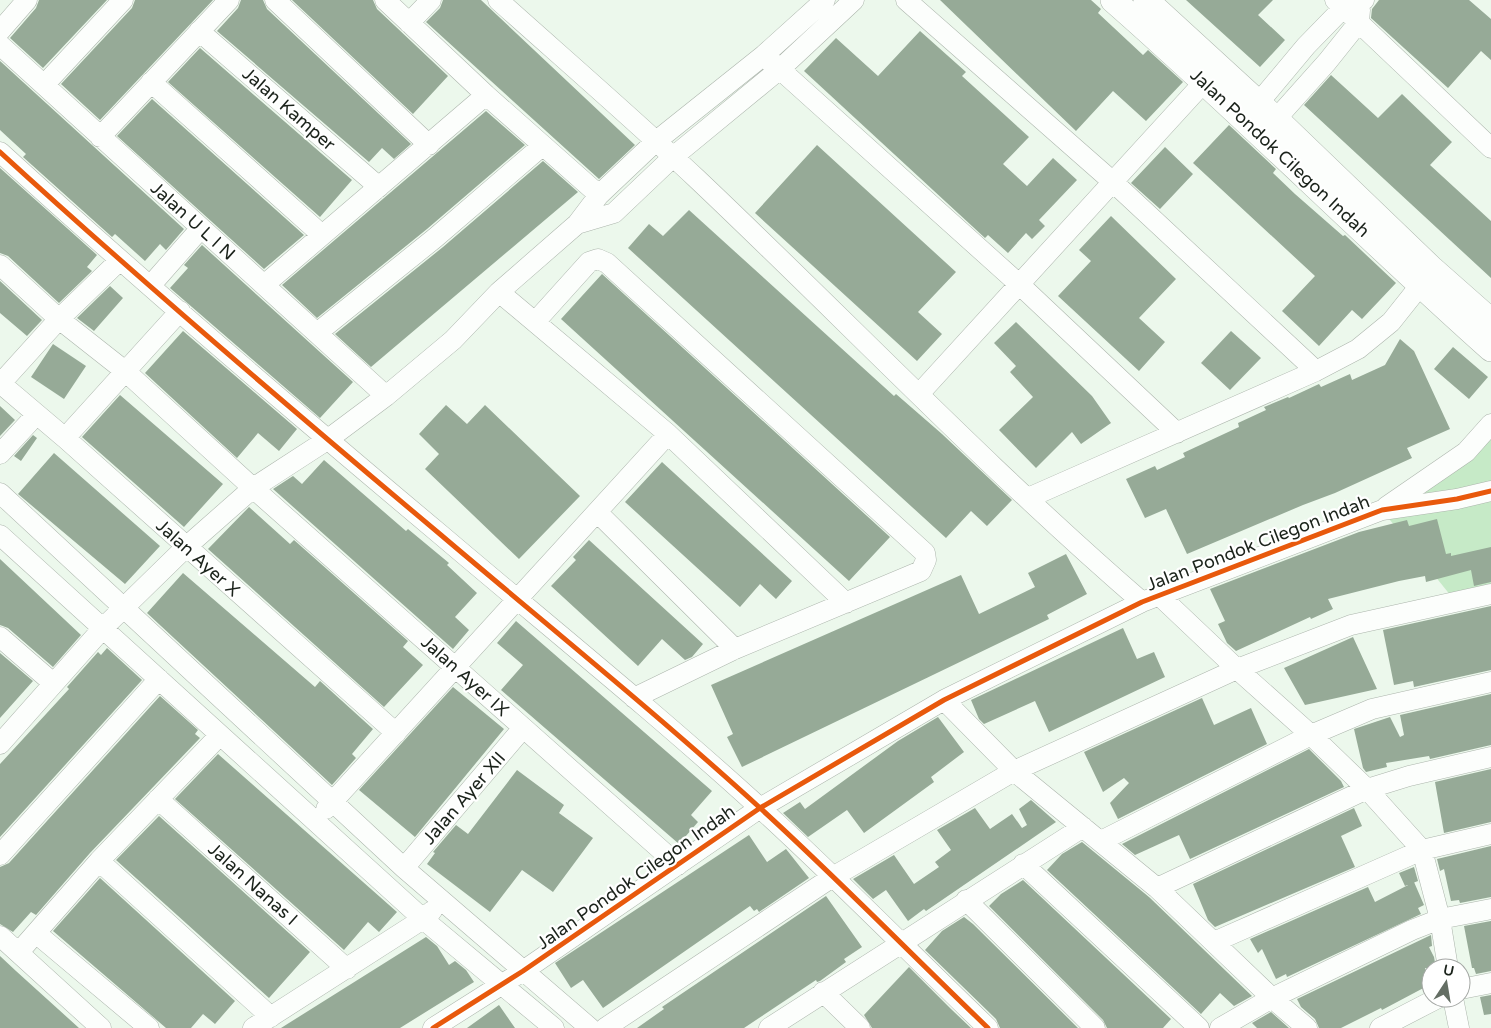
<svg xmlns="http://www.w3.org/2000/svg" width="1491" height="1028" font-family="'Varela Round',sans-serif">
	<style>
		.green { fill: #c6eac7 }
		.building { fill: #96aa97 }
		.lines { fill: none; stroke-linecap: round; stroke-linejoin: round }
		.minor-casing { stroke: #acb5ac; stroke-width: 21 }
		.tertiary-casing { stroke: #acb5ac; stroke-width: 26 }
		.minor { stroke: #fcfefc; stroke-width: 20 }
		.tertiary { stroke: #fcfefc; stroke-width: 25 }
		.cycleway-casing { stroke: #fff; stroke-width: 8 }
		.cycleway { stroke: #e8590c; stroke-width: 5 }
		.labels { text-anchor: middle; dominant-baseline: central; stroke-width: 4.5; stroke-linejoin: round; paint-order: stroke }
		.street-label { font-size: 18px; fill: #1b231b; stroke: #fff }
	</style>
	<rect width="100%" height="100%" fill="#ecf8ec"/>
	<path class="green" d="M1491,424V594L1455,601L1382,510Z"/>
	<path class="building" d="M39,0H107L43,68L10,38L36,8Z
		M135,0H213L100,120L61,84L132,8Z
		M241,0H263L267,9L411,144L394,159L382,148L369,162L217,31L238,8Z
		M292,0H373L377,9L448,76L413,114Z
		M443,0H481L635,145L599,179L426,22L440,8Z
		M940,0H1091L1101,9L1098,13L1143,55L1148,50L1183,82L1146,121L1113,91L1076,131Z
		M1186,0H1273L1258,15L1285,40L1260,67Z
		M1379,0H1469L1491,19V60L1481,51L1448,88L1371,18L1372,9Z
		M920,31L966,72L962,76L1029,137L1003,164L1027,186L1053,158L1077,180L1039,220L1045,226L1032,239L1026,233L1008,253L988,235L985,238L804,71L836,38L878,76Z
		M200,48L352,180L320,217L168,82Z
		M0,61L184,229L166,250L160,244L145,261L115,234L112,237L23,157L26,154L0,130Z
		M1331,75L1378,118L1402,94L1452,142L1430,165L1491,221V278L1304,105Z
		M152,99L304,235L264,269L117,136Z
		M486,111L525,145L427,229L317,318L282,285Z
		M1229,125L1276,169L1273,173L1295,194L1343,236L1345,235L1396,283L1362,319L1352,310L1319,346L1282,311L1315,276L1193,163Z
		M817,145L956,272L918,312L942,334L917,361L755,213Z
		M1165,147L1193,174L1160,209L1131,183Z
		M543,161L578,192L371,367L335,334L443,247Z
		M0,168L97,255L87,267L92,271L59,303L8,256L0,253Z
		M689,210L894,396L896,394L942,434L1012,500L987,526L971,511L946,538L628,248L649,224L663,236Z
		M1111,216L1176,279L1139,318L1165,342L1139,371L1058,296L1091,261L1079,250Z
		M202,245L353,382L320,418L170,288L188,268L184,265Z
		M602,274L890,537L849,581L561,319Z
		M0,281L42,320L27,336L0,313Z
		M110,286L123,298L94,331L77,318Z
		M1016,322L1092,396L1111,423L1081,444L1072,432L1036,468L999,430L1033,397L1010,372L1016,366L994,343Z
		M183,331L297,429L279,451L258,433L237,458L145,373Z
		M1231,331L1261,358L1230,390L1201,363Z
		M1400,339L1414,351L1450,429L1407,448L1412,458L1335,493L1303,505L1187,554L1166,509L1145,518L1126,479L1155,466L1157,470L1185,457L1183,453L1239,427L1238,423L1266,410L1264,407L1288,397L1289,398L1319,384L1321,387L1350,374L1352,380L1385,365Z
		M53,344L86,366L64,399L31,377Z
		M1453,347L1488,377L1469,399L1434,369Z
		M120,395L223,484L184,527L82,437Z
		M446,405L467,424L485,405L580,496L519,559L425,469L439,454L419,434Z
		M0,406L15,420L0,436Z
		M33,435L37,438L21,461L14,456Z
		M54,453L160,546L125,584L18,494Z
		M324,460L406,531L408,529L449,563L447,565L477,593L455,617L469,630L453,649L273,489L293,476L302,484Z
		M662,462L792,581L776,599L760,584L740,607L625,502Z
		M249,507L290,544L294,540L408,641L403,647L423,665L384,707L208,549Z
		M1437,519L1446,554L1451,553V556L1491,547V582L1474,586L1471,570L1426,582L1425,576L1399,581L1328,599L1333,609L1311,619L1310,617L1236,651L1227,643L1218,624L1225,621L1210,589L1359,532L1407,520L1409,526Z
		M589,540L703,644L692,657L685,660L662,639L638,666L551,586L576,560L573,557Z
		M1066,554L1087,594L1047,615L1049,619L742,767L727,737L733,734L711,685L961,575L979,614L1035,587L1028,573Z
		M0,559L81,635L53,667L8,628L0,625Z
		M183,573L315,687L320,681L373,729L352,754L356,758L332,785L147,613Z
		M1491,606V670L1414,687L1413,681L1394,685L1383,630Z
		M516,621L712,791L691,815L698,822L679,844L501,690L523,665L497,643Z
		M1123,628L1137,659L1154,652L1165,677L1049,732L1035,701L984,724L979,719L971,700Z
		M1353,637L1377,689L1305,705L1284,668Z
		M107,648L142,680L0,837V764L69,689L67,687L98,652L101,655Z
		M0,653L33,681L0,718Z
		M453,687L504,729L415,837L359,790Z
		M1491,694V745L1430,759L1429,756L1386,763L1387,767L1366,772L1363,768L1354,729L1390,717L1400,737L1404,735L1400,715Z
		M160,696L198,730L195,734L200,738L90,853L36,915L31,912L13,932L0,924V867L9,863Z
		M1202,698L1214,725L1251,708L1267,744L1118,819L1110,803L1129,783L1124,778L1103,792L1084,752Z
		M938,717L964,752L931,777L934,782L864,833L847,810L808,837L783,813L800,802L805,809L898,741Z
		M1309,749L1341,781L1344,787L1190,859L1179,835L1135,855L1122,844Z
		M218,754L397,912L379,932L368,922L344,950L175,799Z
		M1491,769V822L1444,833L1435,782Z
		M517,770L564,805L559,813L593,838L553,892L522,870L490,912L427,864L435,853L433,852L456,825L468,834Z
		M1031,800L1056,822L926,911L924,909L908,921L886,890L873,899L853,879L894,855L914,884L939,867L935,862L951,850L937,830L975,808L990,829L1012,814L1022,828L1027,825L1019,809Z
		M1354,808L1362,826L1341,836L1355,867L1215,927L1208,920L1193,884Z
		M159,816L310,952L269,998L116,860Z
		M749,835L767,862L786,849L809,878L759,912L757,909L754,911L750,906L603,1008L583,980L571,988L555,963Z
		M1082,842L1149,897L1252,996L1234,1006L1220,993L1201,1014L1047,870L1062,854Z
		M1491,846V897L1460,903L1459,900L1451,901L1444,869L1440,871L1437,859Z
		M1414,867L1418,881L1405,886L1399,873Z
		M100,878L235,1001L215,1024L203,1014L191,1028H166L53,931Z
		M1023,880L1171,1019L1163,1028H1107L1103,1020L989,906L1001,894Z
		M1414,882L1424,905L1418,908L1421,914L1287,977L1286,974L1276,979L1262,949L1258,953L1250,939L1368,887L1375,902Z
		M826,896L862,947L844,959L846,962L820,981L817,982L816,980L744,1028H637L664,1009L662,1007Z
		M964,917L973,924L1078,1028H1000L996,1019L925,950L942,931Z
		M1491,921V971L1476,974L1474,968H1472L1464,926Z
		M1431,935L1432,946L1429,947L1434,957L1436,968H1425L1431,984L1382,1010L1381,1008L1341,1028H1319L1315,1019L1301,1007L1297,999Z
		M426,937L437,946L449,965L455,961L466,970L474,982L400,1028H281Z
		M0,956L16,971L79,1028H0Z
		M909,967L951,1009L971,1028H872L864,1015Z
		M1491,995V1014L1484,1015L1480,997Z
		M499,1005L515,1028H467Z
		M1271,1012L1289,1028H1257L1252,1023Z"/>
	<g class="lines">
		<defs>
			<path id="minor" d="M275,0L429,145
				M385,0L486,95L599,195
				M498,0C564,59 631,117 696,178C845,319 987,468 1142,602
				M906,0L1113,182L1316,371
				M1335,0L1491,148
				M409,23L431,0
				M0,31L27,0
				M199,31L379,187
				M0,45L386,396
				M764,55L1020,285L1177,433
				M151,82L322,235
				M44,85L123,0
				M1250,113L1306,46L1343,8L1364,0
				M1267,129L1327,62L1359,22L1360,10
				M100,137L229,0
				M0,152C143,283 292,410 441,535C547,625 656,713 759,807C837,878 912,955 988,1028
				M577,224L614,213L673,157L780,69L854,0
				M0,265L59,319L125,371L253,488L678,865
				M151,285L201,228
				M264,285L486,95
				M499,292L668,434L846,603
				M535,322L589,262L598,259L607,263L925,553L926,560L921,571L735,649L634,698
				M317,333L435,238L542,146
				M0,383L65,438L396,733
				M1,383L59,319L119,261
				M919,394L1205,81
				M65,438L180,311
				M0,454L36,415
				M0,493L404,868L590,1028
				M1028,498L1316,371L1358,349L1391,322L1430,273
				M1386,507L1466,452L1491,424
				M598,513L735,649
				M0,535L423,919L554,1028
				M1161,597L1237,669L1311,735L1367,789L1422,850L1440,919L1448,968
				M0,637L53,683
				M944,700L1014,771L1157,888L1272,998L1307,1028
				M0,744L103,628L186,547L253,488L327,440L386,396L453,340L499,292L577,224L599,195L655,142L764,55L825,0
				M158,799L347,969
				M326,809L668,434
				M1101,841L1311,735L1372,709L1491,682
				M0,855L159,679
				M99,861L271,1017
				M1023,864L1199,1028
				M404,868L523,728
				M1157,888L1367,789L1409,776L1491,757
				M966,900L1095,1028
				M37,934L149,1028
				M0,936L101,1028
				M1214,942L1422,850L1491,834
				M19,952L99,861L220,735
				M1461,989L1491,983
				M823,992L860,1028
				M1453,998L1459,1028
				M253,1028L423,919L432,911
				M433,1028L523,971L760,808L944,700L1142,602L1382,510L1457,499L1491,491
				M605,1028L831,878L1014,771L1237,669L1351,625L1491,594
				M769,1028L1083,827
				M1220,1028L1272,998L1412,930L1440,919L1491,909
				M1380,1028L1438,998"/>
			<path id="tertiary" d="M1113,0C1242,113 1363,235 1491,349
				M1146,0L1276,119L1432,269L1491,321"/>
		</defs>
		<use href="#minor" class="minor-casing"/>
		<use href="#tertiary" class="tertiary-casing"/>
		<use href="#minor" class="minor"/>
		<use href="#tertiary" class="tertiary"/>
		<defs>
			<path id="cycleway" d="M0,152C143,283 292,410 441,535C547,625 656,713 759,807C837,878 912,955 988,1028
				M433,1028L523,971L760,808L944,700L1142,602L1382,510L1457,499L1491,491"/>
		</defs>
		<use href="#cycleway" class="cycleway-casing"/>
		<use href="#cycleway" class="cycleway"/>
	</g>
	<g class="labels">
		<g class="street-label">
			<text transform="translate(289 109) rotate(41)">Jalan Kamper</text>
			<text transform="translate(1280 153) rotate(43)">Jalan Pondok Cilegon Indah</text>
			<text transform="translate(193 221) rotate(42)">Jalan U L I N</text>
			<text transform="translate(1258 543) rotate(-21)">Jalan Pondok Cilegon Indah</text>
			<text transform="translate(198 558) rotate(42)">Jalan Ayer X</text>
			<text transform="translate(465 676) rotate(42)">Jalan Ayer IX</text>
			<text transform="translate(464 798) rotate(-49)">Jalan Ayer XII</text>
			<text transform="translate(636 877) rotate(-35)">Jalan Pondok Cilegon Indah</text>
			<text transform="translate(253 884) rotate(42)">Jalan Nanas I</text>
		</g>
	</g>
	<g transform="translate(1446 983) rotate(12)"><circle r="24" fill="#ffffff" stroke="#a4a7a4"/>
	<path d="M0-4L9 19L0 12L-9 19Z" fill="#646e64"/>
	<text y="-8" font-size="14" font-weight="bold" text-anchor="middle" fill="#1b231b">U</text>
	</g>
</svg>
